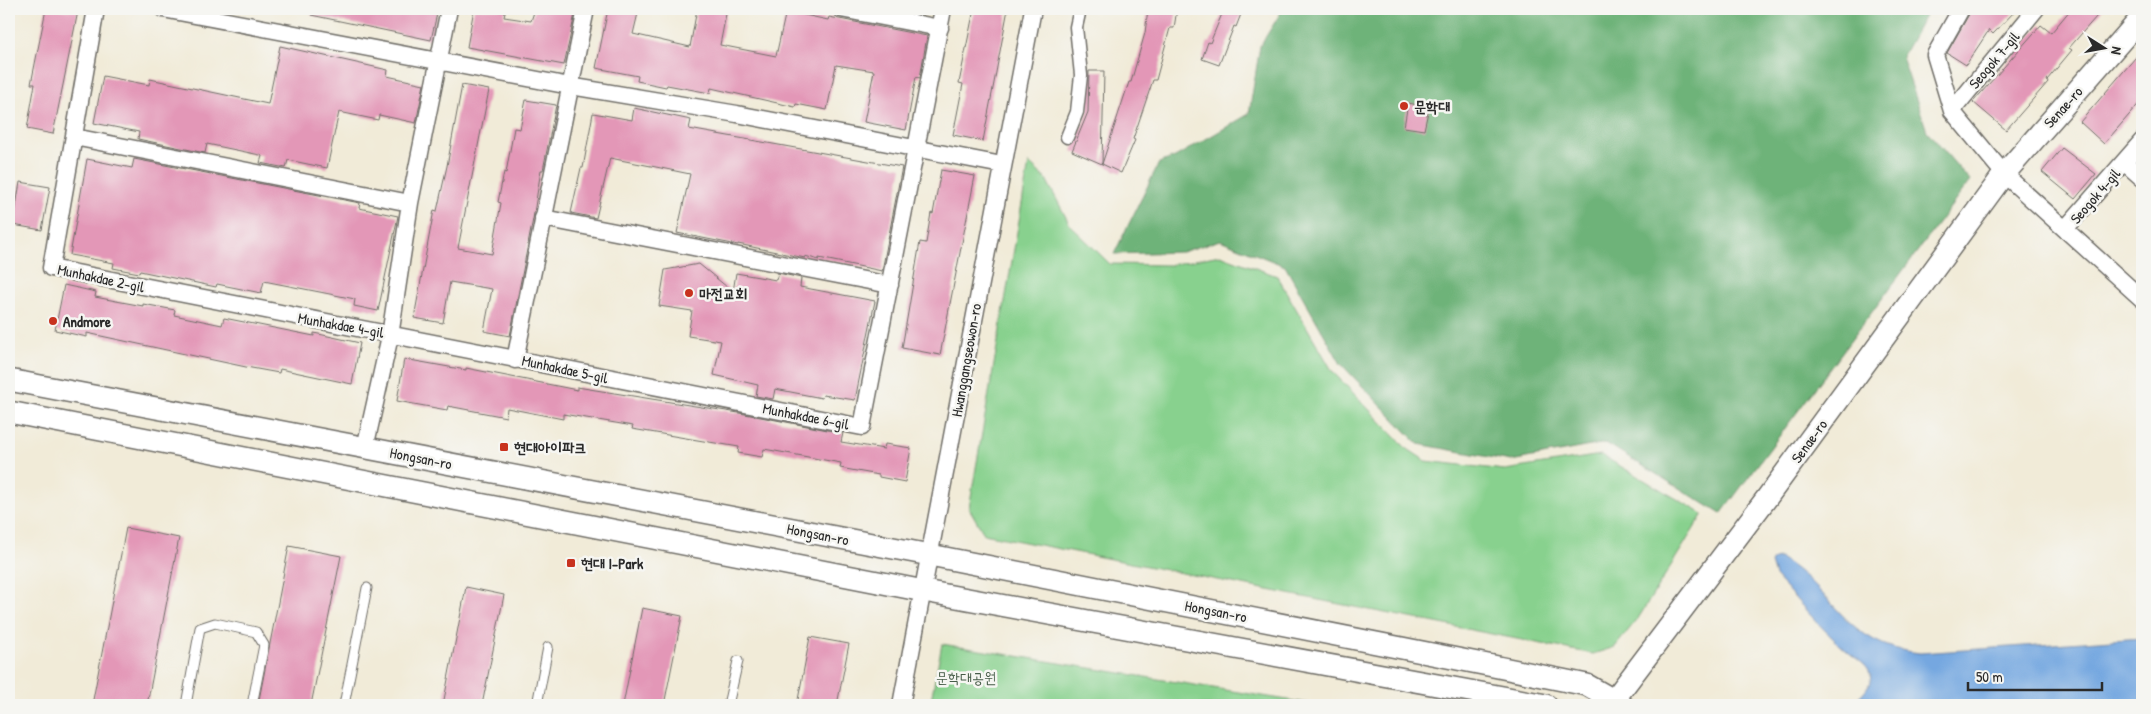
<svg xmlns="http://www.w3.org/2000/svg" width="2151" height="714" font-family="'Patrick Hand','Poor Story',sans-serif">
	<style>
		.green { fill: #88d18e; stroke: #5a7e5c }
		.forest { fill: #6eb379; stroke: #4c6f52 }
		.water { fill: #75a7e0; stroke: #506986 }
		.building { fill: #e397b7 }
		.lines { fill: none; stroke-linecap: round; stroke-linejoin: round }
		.service-casing { stroke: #706e68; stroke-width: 11 }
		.pedestrian-casing { stroke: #706e68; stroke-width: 15 }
		.minor-casing { stroke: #706e68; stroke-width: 19 }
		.tertiary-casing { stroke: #706e68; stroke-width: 24 }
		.service { stroke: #fff; stroke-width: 9 }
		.pedestrian { stroke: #fff; stroke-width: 12 }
		.minor { stroke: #fff; stroke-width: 16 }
		.tertiary { stroke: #fff; stroke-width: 21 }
		.poi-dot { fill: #c8321e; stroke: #f6f6f2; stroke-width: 2 }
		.labels { text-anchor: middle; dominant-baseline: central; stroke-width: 5; stroke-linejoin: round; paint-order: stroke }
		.street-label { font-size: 15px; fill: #2b2b2b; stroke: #f6f6f2 }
		.poi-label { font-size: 15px; font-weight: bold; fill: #2b2b2b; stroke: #f6f6f2; text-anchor: start }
		.park-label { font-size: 15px; fill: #475d49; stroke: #f6f6f2 }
	</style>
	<rect width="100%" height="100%" fill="#f6f6f2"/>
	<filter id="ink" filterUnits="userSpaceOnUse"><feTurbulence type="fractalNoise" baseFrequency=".02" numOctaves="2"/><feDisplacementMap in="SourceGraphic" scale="10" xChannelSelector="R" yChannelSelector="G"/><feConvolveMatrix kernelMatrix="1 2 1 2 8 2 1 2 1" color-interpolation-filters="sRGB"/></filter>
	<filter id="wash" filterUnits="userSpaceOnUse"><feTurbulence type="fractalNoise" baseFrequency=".0096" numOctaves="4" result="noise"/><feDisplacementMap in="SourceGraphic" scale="20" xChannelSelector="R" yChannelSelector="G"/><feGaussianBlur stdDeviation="1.12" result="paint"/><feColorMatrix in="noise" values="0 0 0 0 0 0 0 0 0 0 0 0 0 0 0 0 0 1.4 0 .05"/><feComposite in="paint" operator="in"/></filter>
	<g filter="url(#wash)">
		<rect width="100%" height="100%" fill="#f1ebd8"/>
		<path class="green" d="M1029,163L1046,179L1070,225L1110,264L1170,265L1220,255L1277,276L1333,372L1406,448L1426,461L1505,470L1601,455L1703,514L1639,617L1615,647L1593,654L984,534L969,508Z
			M942,644L1318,705H930Z"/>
		<path class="forest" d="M1283,9H1929L1902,57L1927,131L1970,181L1721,514L1606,443L1511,461L1418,444L1341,364L1285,266L1220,240L1182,252L1114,254L1159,163L1175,157L1249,114L1260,46Z"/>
		<path class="water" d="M1780,558C1836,591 1844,646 1920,653L2142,638V705H1850C1857,698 1874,686 1870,674C1868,665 1855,658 1848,652C1822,630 1799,602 1775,576L1771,563L1774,559Z"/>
		<g id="blocks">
			<path class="building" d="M46,9L78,11L53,134L27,129L35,84H31Z
				M312,9H438L431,40L311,15Z
				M474,9H506L504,17L531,21L535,9H576L564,65L467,47Z
				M608,9H639L633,34L690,47L697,9H727L720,45L776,56L786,11L828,20L829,17L927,36L920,78L916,77L906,130L864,122L874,71L836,65L827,110L796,104L795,107L711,88L710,93L667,85L666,87L637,81L638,76L596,68Z
				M974,9H1008L983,141L953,135L963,84L959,83Z
				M1148,9H1177L1174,28H1170L1156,80H1153L1133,139L1135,140L1121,173L1102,164L1129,82H1131L1145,33Z
				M1224,9H1243L1236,27L1234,26L1219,65L1202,59L1208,42L1210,43Z
				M1972,9H2017L1993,34L1989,30L1966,65L1947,53Z
				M2071,9H2103L2069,48L2072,50L2047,80L2048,82L2006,130L1973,102L2041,25L2051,33Z
				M280,46L388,70L387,76L424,84L416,123L379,115L378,120L339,112L327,168L288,160L286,168L260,163L262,156L260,155L207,144L205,153L138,139L139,132L94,123L103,76L149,85L150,79L268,104Z
				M2142,50V100L2104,144L2080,122Z
				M1089,71H1104L1102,164L1072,151L1088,112Z
				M462,85L489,90L458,248L492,254L501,203L498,202L504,172L506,173L514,128L520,129L526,100L556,105L543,170H541L533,219L510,336L484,331L492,289L450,282L443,323L414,318L434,210L437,211L447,166Z
				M1408,103L1429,107L1424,130L1404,127Z
				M634,108L691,120L689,129L902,167L882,271L819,258V260L805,256V258L738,244V245L677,233L690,174L656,167L610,158L596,218L571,213L581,168H583L593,113L632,120Z
				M2062,148L2096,174L2075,199L2042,172Z
				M87,159L132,168L134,159L360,203L359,208L398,216L378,311L354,306L355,299L264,281L261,293L217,284L216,287L140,271L139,273L113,268L114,263L70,255Z
				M941,170L975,176L940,355L902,348L920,242L926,243L931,213L933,214Z
				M20,182L50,187L42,230L13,225Z
				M699,264L733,292L736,273L776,280L778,273L801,278L800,287L875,301L855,400L823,395L822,398L775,389L773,399L756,396L758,385L714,375L721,341L688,336L692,311L659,306L665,270Z
				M64,285L96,292L95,297L143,306V304L175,310L174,315L222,325L224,318L314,336V333L360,343L352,384L280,369L279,373L246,367L87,333V337L55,330Z
				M404,359L466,370V368L577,390V387L745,414L843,433L841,442L884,449L885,444L911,448L905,482L879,477V475L840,468L841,463L764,449L762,457L738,453L739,447L632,429L633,426L563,414V419L507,408L506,417L448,406L447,410L397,401Z
				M126,528L179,538L147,705H92Z
				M289,546L341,556L311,705H258Z
				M466,587L504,595L482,705H443Z
				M642,608L682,616L664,705H623Z
				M810,637L849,644L837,705H797Z"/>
		</g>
	</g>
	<g filter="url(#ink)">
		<use href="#blocks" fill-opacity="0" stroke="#706e68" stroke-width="1"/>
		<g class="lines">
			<defs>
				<path id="service" d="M186,705L200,628L215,623L256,632L264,645L252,705
					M344,705L367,588
					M537,705L548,647
					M728,705L738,661"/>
				<path id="pedestrian" d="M1067,137L1077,112L1081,75L1076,27L1080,9"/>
				<path id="minor" d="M96,9L51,268L862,427L943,9
					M163,9L570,86L737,114L1002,165
					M841,9L940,28
					M1961,9L1935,55L1952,111L2004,174L2142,299
					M1952,111L2036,9
					M74,137L410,203
					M2124,162L2142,178
					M543,218L890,285
					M2065,229L2142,141
					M515,360L586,9
					M365,448L390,336L410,203L449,9
					M901,705L1033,9"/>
				<path id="tertiary" d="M9,380L930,555L1493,666L1587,685L1622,705
					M9,412L924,591L1546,705
					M1610,705L1766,499L2004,174L2142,17"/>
			</defs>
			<use href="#service" class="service-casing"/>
			<use href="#pedestrian" class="pedestrian-casing"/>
			<use href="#minor" class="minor-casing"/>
			<use href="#tertiary" class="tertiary-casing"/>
			<use href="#service" class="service"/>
			<use href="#pedestrian" class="pedestrian"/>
			<use href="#minor" class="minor"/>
			<use href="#tertiary" class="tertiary"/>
		</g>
	</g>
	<g class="poi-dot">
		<circle cx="1404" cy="106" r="5"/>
		<circle cx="689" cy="293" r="5"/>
		<circle cx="53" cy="321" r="5"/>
		<rect x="499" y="442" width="10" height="10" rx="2.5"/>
		<rect x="566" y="558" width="10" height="10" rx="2.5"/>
	</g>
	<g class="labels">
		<g class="street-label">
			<text transform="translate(1994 60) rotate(-50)">Seogok 7-gil</text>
			<text transform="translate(2063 107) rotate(-48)">Senae-ro</text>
			<text transform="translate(2095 196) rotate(-49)">Seogok 4-gil</text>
			<text transform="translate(101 278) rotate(12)">Munhakdae 2-gil</text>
			<text transform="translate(341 325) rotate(10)">Munhakdae 4-gil</text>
			<text transform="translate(966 360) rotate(-80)">Hwanggangseowon-ro</text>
			<text transform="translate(565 369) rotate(12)">Munhakdae 5-gil</text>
			<text transform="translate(806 416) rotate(11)">Munhakdae 6-gil</text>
			<text transform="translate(1809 441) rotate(-54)">Senae-ro</text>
			<text transform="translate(421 458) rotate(11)">Hongsan-ro</text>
			<text transform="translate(818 534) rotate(11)">Hongsan-ro</text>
			<text transform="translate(1216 611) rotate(11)">Hongsan-ro</text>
		</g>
		<g class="poi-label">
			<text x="1414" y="106">문학대</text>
			<text x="699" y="293">마전교회</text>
			<text x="63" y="321">Andmore</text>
			<text x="514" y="447">현대아이파크</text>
			<text x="581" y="563">현대 I-Park</text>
		</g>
		<g class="park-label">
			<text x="966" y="677">문학대공원</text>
		</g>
	</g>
	<rect width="2151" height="714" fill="none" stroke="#f6f6f2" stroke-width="30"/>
	<g transform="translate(2104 48) rotate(101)" stroke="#f6f6f2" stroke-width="4" paint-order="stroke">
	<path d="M0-4L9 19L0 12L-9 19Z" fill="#2b2b2b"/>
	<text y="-8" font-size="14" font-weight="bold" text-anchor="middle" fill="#2b2b2b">N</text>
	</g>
	<path d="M1968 682v8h134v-8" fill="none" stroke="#2b2b2b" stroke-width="2.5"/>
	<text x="1976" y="682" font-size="15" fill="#2b2b2b" stroke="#f6f6f2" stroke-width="4" paint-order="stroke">50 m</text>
</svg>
